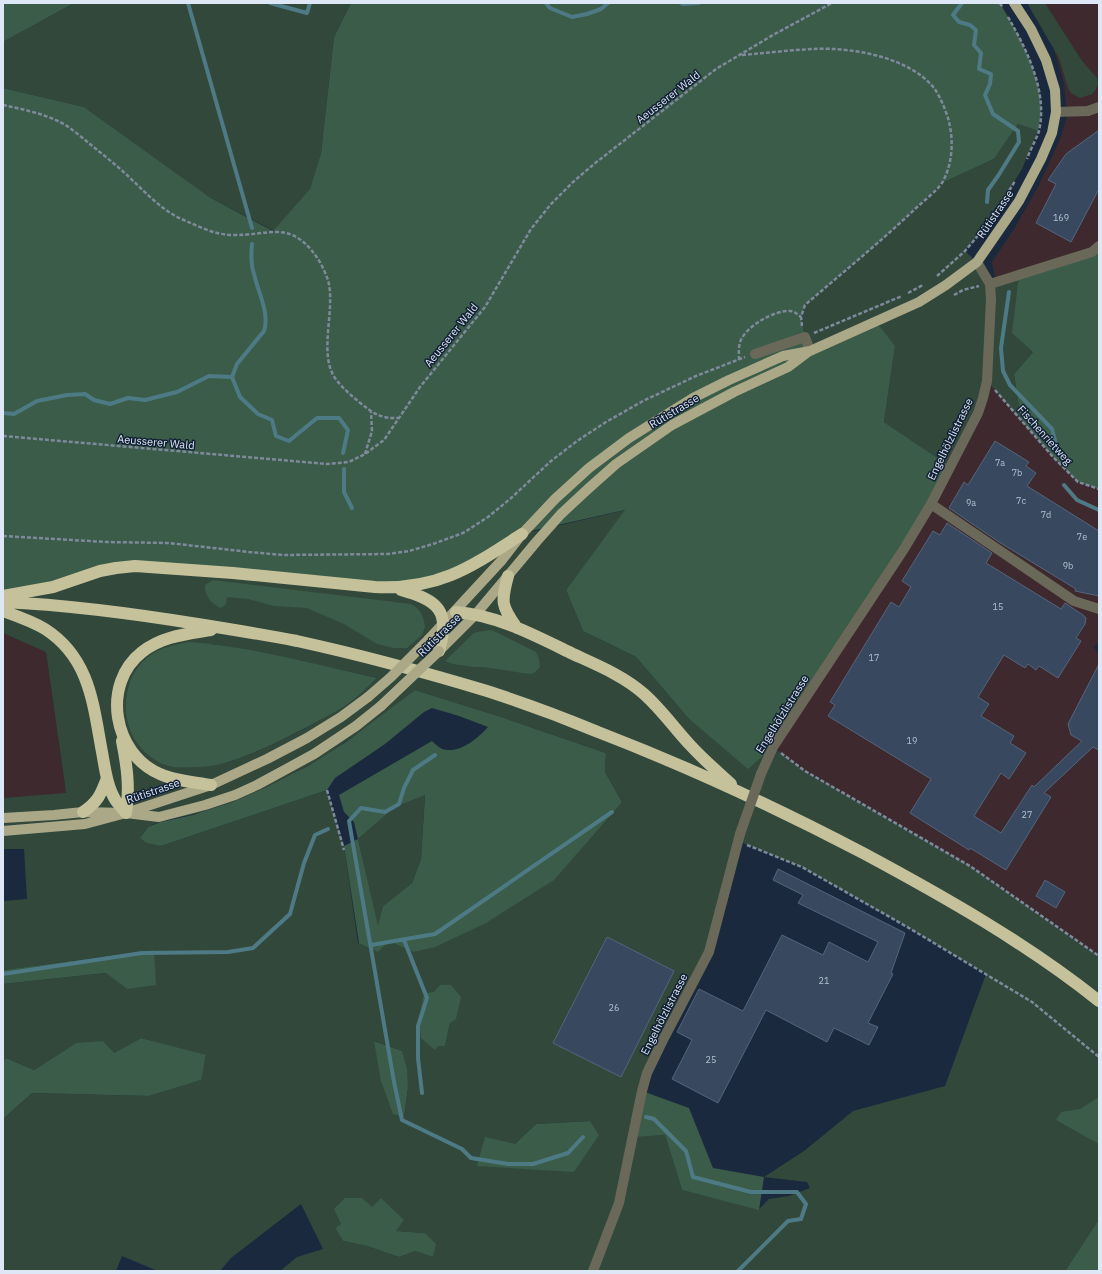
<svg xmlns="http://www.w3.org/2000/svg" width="1102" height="1274" font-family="'IBM Plex Sans',sans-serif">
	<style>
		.commercial { fill: #3e2a2e }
		.green { fill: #32483b; fill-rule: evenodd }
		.forest { fill: #3a5c48; fill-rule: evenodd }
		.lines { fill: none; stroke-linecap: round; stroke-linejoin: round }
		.stream { stroke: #4e7a86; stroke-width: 4 }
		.building { fill: #38495f; stroke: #53657d }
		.path { stroke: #7e8a9b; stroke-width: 2.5; stroke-dasharray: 4 2; stroke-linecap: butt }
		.minor { stroke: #6a6959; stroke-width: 10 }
		.major { stroke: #aba888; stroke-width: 10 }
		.highway { stroke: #c5c19b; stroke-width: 12 }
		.minor-bridge { stroke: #6a6959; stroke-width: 10 }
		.major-bridge { stroke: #aba888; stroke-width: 10 }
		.labels { text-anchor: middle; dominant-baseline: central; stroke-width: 3; stroke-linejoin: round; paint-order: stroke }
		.number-label { font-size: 9px; fill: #b4c0d0 }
		.street-label { font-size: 11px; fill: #dde7f5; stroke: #112034 }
	</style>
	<rect width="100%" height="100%" fill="#1a293e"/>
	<path class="commercial" d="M1031,3H1099V246L996,282L992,262L1014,229L1038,187L1061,137L1067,115L1064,83L1053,46Z
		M987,381L1078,482L1099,489V641L1094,647L1099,656V956L970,866L805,771L773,747Z
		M3,633L46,652L66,794L3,798Z"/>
	<path class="green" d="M74,3H351L334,37L321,153L310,190L274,231L211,198L84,107L3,88V42Z
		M1027,3H1045L1082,61L1097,78L1098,83L1096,89L1092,94L1080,98L1071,93L1068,88L1059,58Z
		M1018,124L1038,131L1022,169L993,217L965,251L977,262L990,284L1019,275L1033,352L1014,374L1021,420L987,381L951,467L884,422L895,346L810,351L805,337L801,317L805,305L886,236L942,183L994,159Z
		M626,510L566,590L583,631L636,657L689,719L748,768L773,747L805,771L970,866L1099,956V1219L1065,1271H280L297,1257L323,1249L301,1204L231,1258L220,1271H158L122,1256L116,1271H3V1119L32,1093L149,1096L200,1080L206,1056L141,1038L114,1053L76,1043L34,1070L6,1058L3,1061V984L107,973L127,989L154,950L3,970V901L27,899L24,849H3V798L66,793L46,652L3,633V597L100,571L522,534ZM210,644L298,660L377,678C348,706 317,723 282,740C264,748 247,757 228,762C215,766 201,766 188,766L126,709V697L129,685ZM415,690L498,716L606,753L605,772L622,802L413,952L389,941L358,943L344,846L327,790L161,846L140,838C143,834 146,828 150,826C162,819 177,818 191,815C204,812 218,807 231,802C300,778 358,735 415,690ZM738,841L802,867L909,928L986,974L945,1086L853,1111L804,1151L764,1177L807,1182L810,1188L789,1196L769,1199L759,1209L682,1190L665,1135L633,1136L647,1073L709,952ZM434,992L450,1023L445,1046H438L424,994ZM375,1041L402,1051L408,1088L404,1117ZM590,1121L477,1166L515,1144L536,1124ZM372,1207L396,1231L425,1233L433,1257L415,1251L399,1257L367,1246L343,1241L335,1228Z
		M425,794L421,859L412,883L383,906L378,926L358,839L395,807Z"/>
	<path class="forest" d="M3,3H74L3,42Z
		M351,3H1000C1018,34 1041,73 1041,110C1041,117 1039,124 1038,131L1018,124L994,159L942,183L886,236L805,305L801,317L805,337L810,350L876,322L895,346L884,422L951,467L773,747L748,769L689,719L636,657L583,631L566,590L625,510L522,533L485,558L412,586L135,566L3,596V88L84,107L211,198L273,231L310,189L321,153L334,37Z
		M1099,246V489L1078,482L1053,457L1021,420L1014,374L1033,352L1012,333L1019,275Z
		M213,580L411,604C420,608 424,617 425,627L422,635L407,648H393L377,644L344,624L307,608L274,606L248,599L227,597L226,604L221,608C210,603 205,596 205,585Z
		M492,630L536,652L539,659L540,667L534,673L529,674L483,667H473L453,664L445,661L474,633L483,631Z
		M190,642C253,647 315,664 377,678C366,688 356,699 343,707C332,714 321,719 311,725C284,739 257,753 228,762C214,767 188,768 174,767C167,766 159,763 154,759C119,738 116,682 148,657C159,648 175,644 190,642Z
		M415,690L498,716L606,753L605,772L622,802L554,880L486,923L435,947L413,952L389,941L378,952L359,943L344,846L358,839L354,822L344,812L339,795L432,741C436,745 441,750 448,750C463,751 478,738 488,727L459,716L432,708L424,712L385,744L335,778L327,790L161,846L147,843L140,838L148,827L160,822L193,815L232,802L267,787L308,766L346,742ZM425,795L421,859L412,883L383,906L378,925L358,839L395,807Z
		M154,950L156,985L127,989L106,973L3,984V970Z
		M440,985H451L461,997L456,1019L450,1023L445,1046H438L435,1050L421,1038L419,1018L424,993L434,992Z
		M141,1038L206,1055L201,1080L149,1096L32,1093L3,1119V1061L6,1058L34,1070L76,1043L103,1041L114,1053Z
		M374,1041L402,1051L407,1069L408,1088L404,1117L393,1114L381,1081Z
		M642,1091L689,1108L713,1168L764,1177L759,1210L682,1190L665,1135L633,1137Z
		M1099,1097V1144L1056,1120L1061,1112L1080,1109Z
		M590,1121L599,1135L574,1172L477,1166L485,1137L515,1144L536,1124Z
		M345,1198H362L372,1207L381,1198L404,1220L396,1231L425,1233L436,1244L433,1257L415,1251L399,1257L367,1246L343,1241L335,1228L341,1224L334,1209Z
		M1099,1219V1271H1065Z"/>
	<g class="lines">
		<path class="stream" d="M188,3L252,228
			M270,3L307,13L310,3
			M546,3L550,8L572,17L587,14L601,9L608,3
			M681,3L683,4L699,3
			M962,3L953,15L959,22L970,25L976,30L974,45L981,53L979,69L991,74L990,84L985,95L993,114L1018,131L1019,142L998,176L988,190L987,202
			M252,244C251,254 251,265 254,274C258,292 270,314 264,331L237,364L232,377L240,397L258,414L272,420L276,436L289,441L317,418H339L348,430L343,453
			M1009,292L1001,348L1003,371L1010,385L1052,429L1056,444
			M3,413L14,414L37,401L67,395L85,394L94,400L110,404L128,398L145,400L177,392L209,376L232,377
			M344,469V492L352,508
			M1064,485L1077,500L1099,510
			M435,755L413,770L404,788L399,804L385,812L361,808L349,821L394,1082L402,1120L462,1149L471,1158L508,1164H533L568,1153L583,1137
			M404,940L427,998L418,1026V1058L422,1093
			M371,945L435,934L612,812
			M3,974L142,953L228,952L253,948L290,914L304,863L315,835L328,829
			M646,1117L654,1119L686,1151L693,1177L751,1192H797L806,1204L801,1219L788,1221L738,1271"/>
	</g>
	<path class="building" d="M1099,130V189L1071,242L1036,223L1056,184L1048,180L1066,154Z
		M995,441L1029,462L1026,466L1036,473L1027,486L1099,531V596L1075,591L1076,589L999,542L949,508L964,482L968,485Z
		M947,523L992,553L986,563L1061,609L1065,603L1083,615L1086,618L1085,624L1076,638L1081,641L1058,678L1039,666L1036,670L1028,664L1025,668L1004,655L978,697L989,704L981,716L1014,736L1010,743L1026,753L1009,779L1001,773L974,816L1001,833L1032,785L1034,787L1082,741L1071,735L1068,724L1099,664V750L1093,747L1044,793L1051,797L1006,870L970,848L969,850L910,813L931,779L828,716L835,705L830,702L891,602L899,607L911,587L902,581L933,531L940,535Z
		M778,869L905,933L891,973L893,974L868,1023L878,1027L869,1045L834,1028L827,1042L766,1010L718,1103L672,1079L692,1040L677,1032L699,989L743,1011L782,935L823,955L829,942L868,962L878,942L798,903L803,895L773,880Z
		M1045,880L1065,892L1056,908L1036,896Z
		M607,937L674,971L621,1077L553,1043Z"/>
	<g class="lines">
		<path class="path" d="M1000,3L1003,8
			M1008,17C1027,50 1048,92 1039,131C1036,140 1030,150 1027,159
			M742,55C766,53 790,50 814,49C852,47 909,57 934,88C940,96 945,109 948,118C954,139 953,164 942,183C938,190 921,203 914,210C879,243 841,274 805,305L801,317L802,326
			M3,105C21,109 41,113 58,121C69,126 80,136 90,144C102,154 115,164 127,175C145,192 163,212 186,221C200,227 216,235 232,235C269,236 289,219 316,256C321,263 325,272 328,280C336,309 318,353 335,378C342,388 351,395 359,402C373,413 380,419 399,418
			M997,211L1015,181
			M937,276L965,251L992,219
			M908,293L923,285
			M954,295L963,290L979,286
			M814,333L902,296
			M739,360C739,352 738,344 742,338C749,325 775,310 790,311C794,311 797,314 801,317
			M995,390L1053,457L1078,482L1099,489
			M3,436L327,464L349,462L365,454L384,440L420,387L485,307L531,229L551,204L573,182L594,164L716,69L773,35L832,3
			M365,454L372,431L371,412
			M3,536L107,542L169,543L249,552L283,555L388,554L409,551L433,544L463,533L488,517L510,499L551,461L577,441L606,422L643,401L696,376L745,357
			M781,753L805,771L970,866L1099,956
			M327,790L344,850
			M747,845L802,867L909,928L1032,1002L1099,1057"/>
		<path class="minor" d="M1056,112L1088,111L1099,107
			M990,284L1092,252L1099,246
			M755,354L805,337L810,351
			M931,504L1074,601L1099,609
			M761,774L773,747L904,549L931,504L978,413L983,398L987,381L991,299L990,284L977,262
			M593,1271L619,1203L642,1091L647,1073L662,1042L709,952L740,834"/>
		<path class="major" d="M429,639L502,560L522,534L555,499L589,468L629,438L693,398L729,380L783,356L810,351L919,302L946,285L977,262L1019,201L1041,159L1052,133L1056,112L1055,90L1046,60L1031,29L1014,3
			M439,651L476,614L537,541L561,514L589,488L616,464L672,425L734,392L788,367L808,352
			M3,818L54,815L83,812L126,813L159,817L205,805L235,795L257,785L314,754L356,726L381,706
			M3,831L85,824L126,813L211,785L267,759L307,738L341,717L368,697"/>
		<path class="highway" d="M508,576C501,602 501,606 517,628
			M401,590C438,600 451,611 439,651
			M3,596L53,587L100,571L116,568L135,566L233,573L375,587C439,590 471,567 522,534
			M3,602C70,605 137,614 204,625C235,630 266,635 297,641C361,655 424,672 487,691C524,703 562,717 598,732C689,767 777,808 863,853C945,897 1026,943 1099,1001
			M3,611C17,616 32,621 45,629C90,658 93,704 102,752C105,768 107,787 116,801C119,805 123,809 126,813
			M456,612C497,615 536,636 573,654C597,665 624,676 644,694C662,710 675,729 691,746C704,760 718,772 731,784
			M122,741C127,766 130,788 126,813
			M211,785C194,782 175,781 160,774C113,754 101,684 142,652C162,636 187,634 211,630
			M83,812C98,802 101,794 107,778"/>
		<path class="minor-bridge" d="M740,834L761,774"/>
		<path class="major-bridge" d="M368,697L391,677L429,639
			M381,706L439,651"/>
	</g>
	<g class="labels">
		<g class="number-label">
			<text x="1061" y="217">169</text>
			<text x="1000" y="462">7a</text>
			<text x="1017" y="472">7b</text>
			<text x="1021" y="500">7c</text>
			<text x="971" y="502">9a</text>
			<text x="1046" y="514">7d</text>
			<text x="1082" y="536">7e</text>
			<text x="1068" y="565">9b</text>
			<text x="998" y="606">15</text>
			<text x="874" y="657">17</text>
			<text x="912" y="740">19</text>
			<text x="1027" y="814">27</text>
			<text x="824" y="980">21</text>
			<text x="614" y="1007">26</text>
			<text x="711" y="1059">25</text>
		</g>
		<g class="street-label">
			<text transform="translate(668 97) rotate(-38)">Aeusserer Wald</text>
			<text transform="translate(995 214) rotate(-56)">Rütistrasse</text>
			<text transform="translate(451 335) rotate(-51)">Aeusserer Wald</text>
			<text transform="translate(674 411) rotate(-31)">Rütistrasse</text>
			<text transform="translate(1045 435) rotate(48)">Fischenrietweg</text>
			<text transform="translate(950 439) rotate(-64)">Engelhölzlistrasse</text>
			<text transform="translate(156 442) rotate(5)">Aeusserer Wald</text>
			<text transform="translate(439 635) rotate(-45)">Rütistrasse</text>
			<text transform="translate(782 714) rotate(-58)">Engelhölzlistrasse</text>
			<text transform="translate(153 791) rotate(-19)">Rütistrasse</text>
			<text transform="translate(664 1014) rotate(-63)">Engelhölzlistrasse</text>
		</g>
	</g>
	<rect width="1102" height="1274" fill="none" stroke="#dde7f5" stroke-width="8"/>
</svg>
